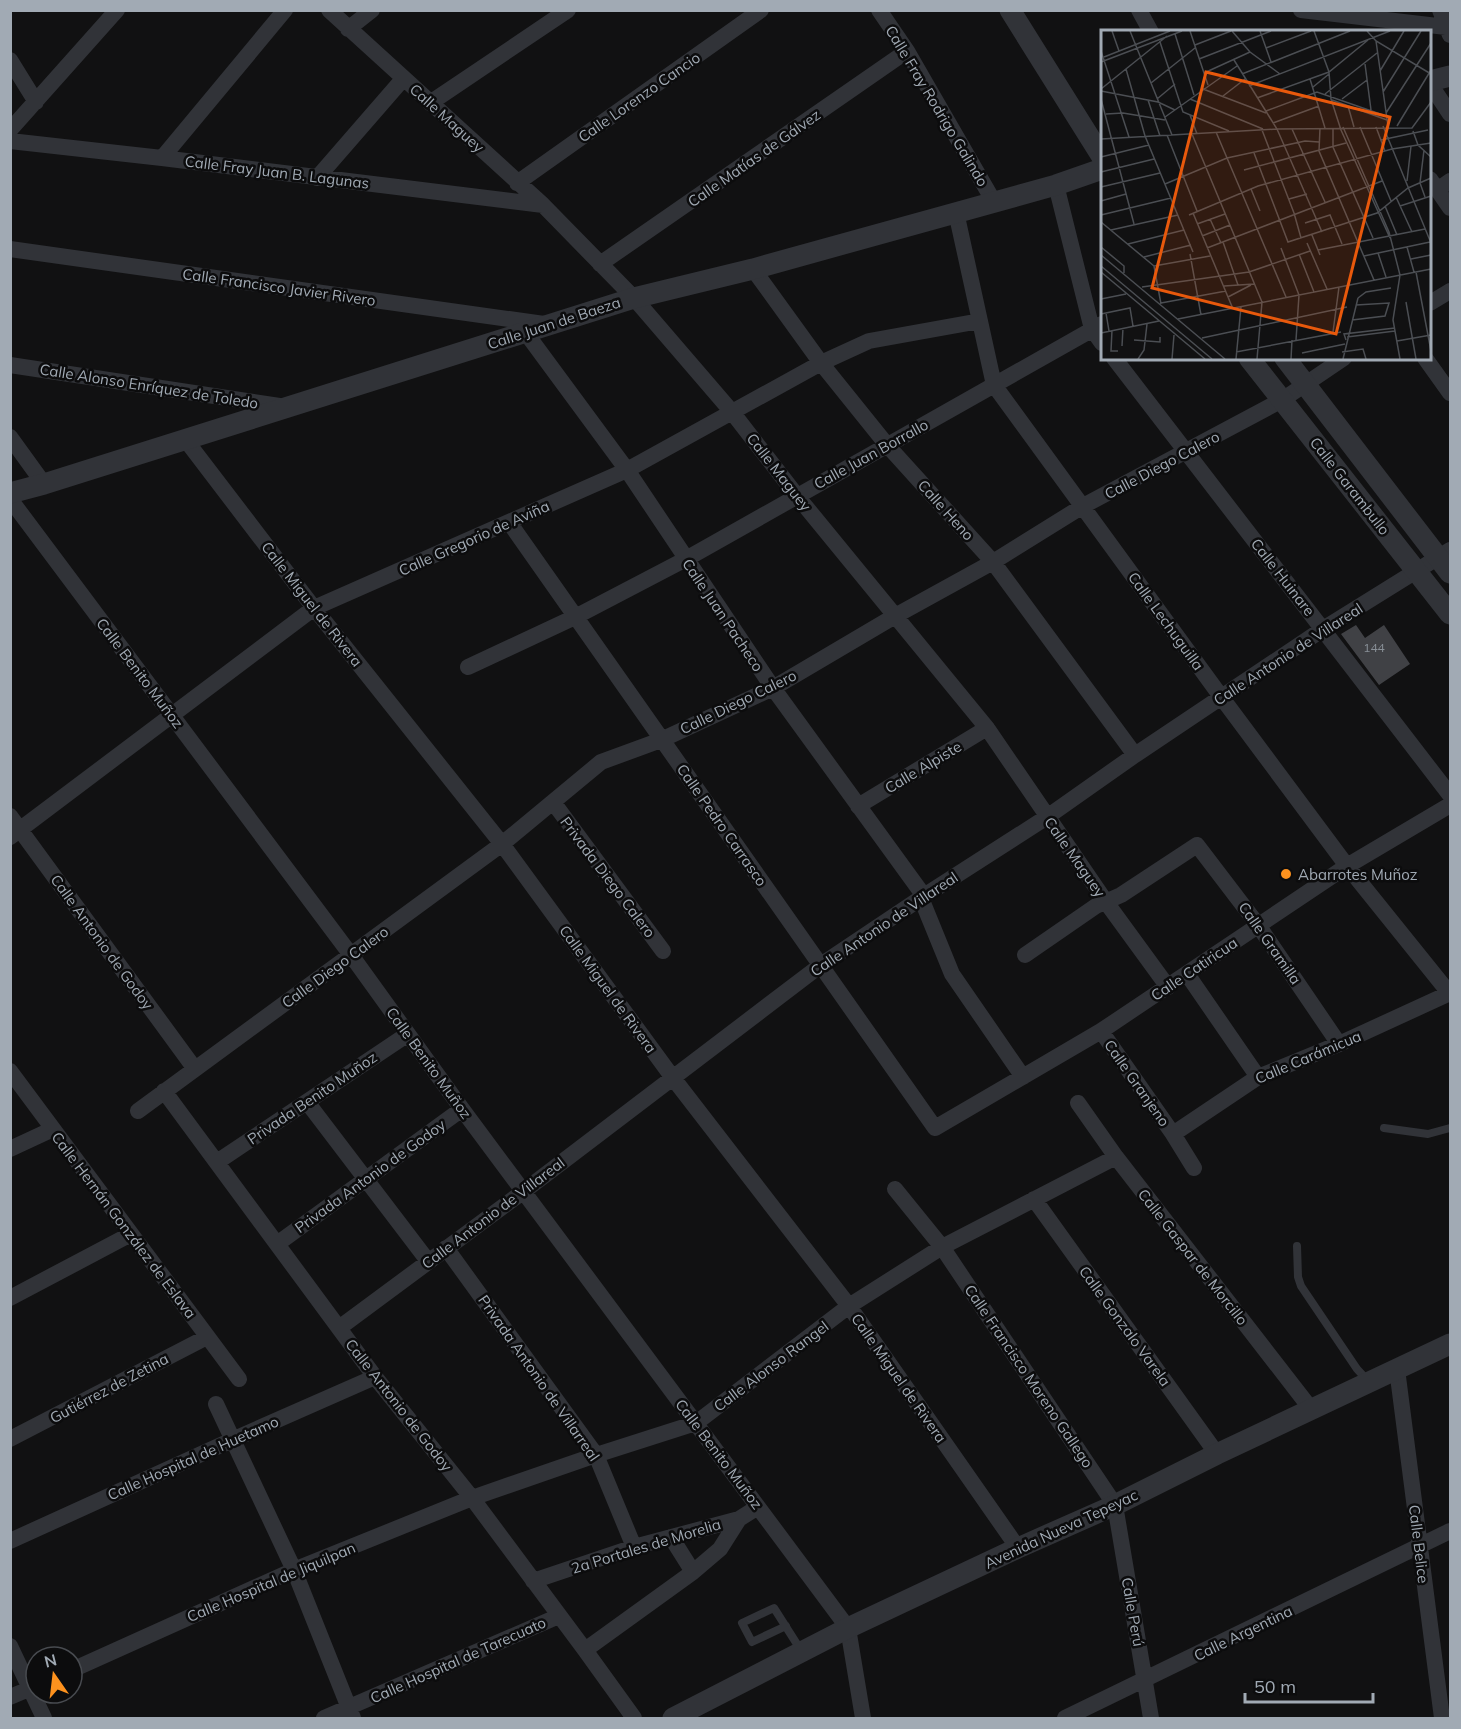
<svg xmlns="http://www.w3.org/2000/svg" width="1461" height="1729" font-family="Mulish,sans-serif">
	<style>
		.building { fill: #404145 }
		.lines { fill: none; stroke-linecap: round; stroke-linejoin: round }
		.service { stroke: #313338; stroke-width: 8 }
		.minor { stroke: #313338; stroke-width: 16 }
		.tertiary { stroke: #313338; stroke-width: 21 }
		.poi-dot { fill: #fd921e; stroke: #0c0c0d; stroke-width: 2 }
		.labels { text-anchor: middle; dominant-baseline: central; stroke-width: 5; stroke-linejoin: round; paint-order: stroke }
		.number-label { font-size: 12px; fill: #899098 }
		.street-label { font-size: 15px; fill: #a1aab4; stroke: #0c0c0d }
		.poi-label { font-size: 15px; fill: #a1aab4; stroke: #0c0c0d; text-anchor: start }
		.inset-road { fill: none; stroke: #4b4e53; stroke-width: 1.5 }
		.view { fill: #e8590c; fill-opacity: 0.15; stroke: #e8590c; stroke-width: 3 }
		.inset-edge { fill: none; stroke: #a1aab4; stroke-width: 3 }
	</style>
	<rect width="100%" height="100%" fill="#111112"/>
	<path class="building" d="M1356,625L1365,638L1384,625L1410,664L1379,685L1341,634Z"/>
	<g class="lines">
		<path class="service" d="M1384,1128L1428,1134L1450,1128
			M1297,1246L1298,1277L1301,1286L1357,1369L1369,1382
			M786,1626L752,1642L742,1623L774,1608L802,1652"/>
		<path class="minor" d="M329,10L543,205L634,298L732,412L797,496L987,728L1106,902L1168,987
			M879,10L907,51L994,202
			M1139,10L1151,32
			M1301,10L1446,27
			M1440,10L1450,35
			M348,29L372,10
			M10,60L36,102
			M1430,84L1450,114
			M430,103L568,10
			M10,130L117,10
			M10,141L162,158L543,205
			M162,158L285,10
			M317,178L403,79
			M1430,179L1450,208
			M517,183L761,10
			M1056,185L1092,329L1102,343
			M1437,190L1450,181
			M956,212L994,385L1222,698L1347,866L1450,994
			M10,249L544,324
			M600,264L907,51
			M753,269L821,363L887,445L993,562L1135,755
			M1430,303L1450,291
			M526,333L627,470L773,688L924,896
			M1114,358L1450,795
			M1425,358L1450,393
			M10,365L286,407
			M10,437L44,484
			M185,439L314,608L502,844L673,1078L849,1306L1018,1548
			M10,499L351,955L462,1109L848,1628L863,1718
			M509,522L935,1128L1101,1031L1347,866L1450,805
			M468,667L575,617L686,559L1102,324
			M553,802L663,951
			M858,806L987,728
			M10,816L195,1069
			M10,837L314,608L627,470L821,363L869,341L980,321
			M921,898L952,974L1023,1077
			M1025,955L1096,906L1121,895L1197,845L1258,925L1339,1044
			M1187,974L1258,1077
			M1101,1031L1173,1134L1194,1168
			M10,1071L239,1379
			M164,1091L375,1377L472,1498L585,1650L634,1718
			M307,1102L428,1261
			M1078,1103L1116,1157L1311,1409
			M138,1111L502,844L601,762L661,740L773,688L895,616L993,562L1083,506L1282,400L1344,358
			M1173,1134L1258,1077L1339,1044L1450,993
			M10,1149L53,1129
			M217,1162L408,1034
			M895,1189L942,1247L1115,1505L1151,1718
			M1034,1199L1217,1454
			M277,1244L462,1109
			M446,1248L596,1455L634,1547
			M10,1298L131,1234
			M339,1328L524,1191L821,965L924,896L1047,817L1135,755L1323,629L1450,550
			M1397,1369L1442,1718
			M216,1404L294,1570L353,1718
			M10,1439L207,1337
			M671,1537L693,1572
			M10,1541L232,1440L375,1377
			M533,1581L634,1547L739,1519L758,1507
			M10,1646L44,1718
			M585,1650L693,1572L720,1549L739,1519
			M72,1670L294,1570L472,1498L596,1455L696,1423L849,1306L942,1247L1116,1157
			M10,1697L36,1686
			M324,1718L559,1616
			M1065,1718L1450,1531"/>
		<path class="tertiary" d="M1010,10L1102,157
			M1430,81L1450,76
			M1249,358L1450,614
			M1285,358L1450,573
			M10,493L44,484L634,298L753,269L1056,185L1102,169
			M673,1718L848,1628L1018,1548L1115,1505L1217,1454L1450,1344"/>
	</g>
	<circle class="poi-dot" cx="1286" cy="874" r="6"/>
	<g class="labels">
		<g class="number-label">
			<text x="1374" y="647">144</text>
		</g>
		<g class="street-label">
			<text transform="translate(639 97) rotate(-35)">Calle Lorenzo Cancio</text>
			<text transform="translate(937 106) rotate(59)">Calle Fray Rodrigo Galindo</text>
			<text transform="translate(447 118) rotate(42)">Calle Maguey</text>
			<text transform="translate(754 158) rotate(-35)">Calle Matías de Gálvez</text>
			<text transform="translate(277 172) rotate(7)">Calle Fray Juan B. Lagunas</text>
			<text transform="translate(279 287) rotate(8)">Calle Francisco Javier Rivero</text>
			<text transform="translate(554 323) rotate(-18)">Calle Juan de Baeza</text>
			<text transform="translate(149 386) rotate(9)">Calle Alonso Enríquez de Toledo</text>
			<text transform="translate(871 454) rotate(-29)">Calle Juan Borrallo</text>
			<text transform="translate(1162 465) rotate(-28)">Calle Diego Calero</text>
			<text transform="translate(779 472) rotate(52)">Calle Maguey</text>
			<text transform="translate(1350 486) rotate(52)">Calle Garambullo</text>
			<text transform="translate(946 510) rotate(48)">Calle Heno</text>
			<text transform="translate(474 538) rotate(-24)">Calle Gregorio de Aviña</text>
			<text transform="translate(1283 577) rotate(52)">Calle Huinare</text>
			<text transform="translate(312 604) rotate(52)">Calle Miguel de Rivera</text>
			<text transform="translate(723 615) rotate(56)">Calle Juan Pacheco</text>
			<text transform="translate(1166 621) rotate(54)">Calle Lechuguilla</text>
			<text transform="translate(1288 654) rotate(-33)">Calle Antonio de Villareal</text>
			<text transform="translate(140 673) rotate(53)">Calle Benito Muñoz</text>
			<text transform="translate(738 702) rotate(-26)">Calle Diego Calero</text>
			<text transform="translate(923 767) rotate(-31)">Calle Alpiste</text>
			<text transform="translate(722 825) rotate(55)">Calle Pedro Carrasco</text>
			<text transform="translate(1075 857) rotate(55)">Calle Maguey</text>
			<text transform="translate(608 877) rotate(53)">Privada Diego Calero</text>
			<text transform="translate(884 924) rotate(-34)">Calle Antonio de Villareal</text>
			<text transform="translate(102 942) rotate(54)">Calle Antonio de Godoy</text>
			<text transform="translate(1270 943) rotate(55)">Calle Gramilla</text>
			<text transform="translate(335 967) rotate(-36)">Calle Diego Calero</text>
			<text transform="translate(1194 969) rotate(-34)">Calle Catiricua</text>
			<text transform="translate(608 989) rotate(54)">Calle Miguel de Rivera</text>
			<text transform="translate(1308 1057) rotate(-23)">Calle Carámicua</text>
			<text transform="translate(429 1063) rotate(54)">Calle Benito Muñoz</text>
			<text transform="translate(1137 1083) rotate(55)">Calle Granjeno</text>
			<text transform="translate(312 1098) rotate(-34)">Privada Benito Muñoz</text>
			<text transform="translate(370 1176) rotate(-36)">Privada Antonio de Godoy</text>
			<text transform="translate(493 1213) rotate(-37)">Calle Antonio de Villareal</text>
			<text transform="translate(124 1225) rotate(53)">Calle Hernán González de Eslava</text>
			<text transform="translate(1193 1257) rotate(52)">Calle Gaspar de Morcillo</text>
			<text transform="translate(1125 1326) rotate(54)">Calle Gonzalo Varela</text>
			<text transform="translate(771 1366) rotate(-37)">Calle Alonso Rangel</text>
			<text transform="translate(1029 1376) rotate(56)">Calle Francisco Moreno Gallego</text>
			<text transform="translate(539 1378) rotate(55)">Privada Antonio de Villarreal</text>
			<text transform="translate(899 1378) rotate(55)">Calle Miguel de Rivera</text>
			<text transform="translate(109 1388) rotate(-28)">Gutiérrez de Zetina</text>
			<text transform="translate(399 1405) rotate(52)">Calle Antonio de Godoy</text>
			<text transform="translate(719 1454) rotate(53)">Calle Benito Muñoz</text>
			<text transform="translate(193 1458) rotate(-24)">Calle Hospital de Huetamo</text>
			<text transform="translate(1061 1529) rotate(-25)">Avenida Nueva Tepeyac</text>
			<text transform="translate(1419 1544) rotate(83)">Calle Belice</text>
			<text transform="translate(646 1546) rotate(-17)">2a Portales de Morelia</text>
			<text transform="translate(271 1582) rotate(-23)">Calle Hospital de Jiquilpan</text>
			<text transform="translate(1133 1612) rotate(80)">Calle Perú</text>
			<text transform="translate(1243 1633) rotate(-26)">Calle Argentina</text>
			<text transform="translate(458 1660) rotate(-24)">Calle Hospital de Tarecuato</text>
		</g>
		<g class="poi-label">
			<text x="1298" y="874">Abarrotes Muñoz</text>
		</g>
	</g>
	<g transform="translate(1101 30)">
		<rect width="330" height="330" fill="#111112"/>
		<path class="inset-road" d="M11,1L18,21M29,1L71,105M89,1L107,55M131,1L149,22L179,44M159,1L170,32M213,1L228,42L230,69L240,100L289,208M266,1L275,11L330,44M74,4L93,65M58,9L82,82L128,101M275,11L287,96M94,15L130,1M165,18L210,1M0,21L28,107M3,27L69,1M98,29L170,1M133,30L176,99L221,202M0,32L81,1M264,34L270,80M25,39L44,106L92,222M279,41L303,1M103,43L149,22M141,44L249,1M209,49L224,98M50,53L94,18M148,56L289,1M212,57L228,44M0,59L66,6M102,59L165,83M0,61L57,72L74,80M282,62L320,1M224,64L276,23M122,66L144,49M156,68L228,42L267,10M0,69L33,194M56,69L74,54M89,69L162,99M241,69L266,50M47,70L59,106M231,70L286,90M247,76L253,97M165,81L216,62L285,86M285,83L330,13M5,84L22,83L64,90M89,85L96,104M64,87L136,36M172,93L218,76M282,96L330,213M296,96L330,40M242,97L288,202L299,245L292,290L299,329M259,97L290,171M275,97L284,121M219,98L218,121L273,250M232,98V117L272,208M191,99L224,172M161,100L193,183M312,101L317,115L330,127M115,102L185,267M91,104L161,272L156,329M66,105L96,181M0,109L176,99L311,98L330,72M280,110L327,100M323,120L319,153L324,167M153,123L187,212L276,183L307,158L330,148M0,127L48,115M143,140L245,113M0,142L53,129M306,151L310,116M64,154L126,128L204,111L218,112M0,157L59,143M150,159L159,181M295,167L311,202M188,169L206,164M0,171L25,164M284,176L296,205M299,176L330,166M92,183L132,279M193,183L200,208M0,185L70,168M88,185L157,156L291,119L330,113M109,189L120,213M0,192L53,236M204,193L229,185L241,214M96,194L124,184M10,200L77,185M211,205L219,225M101,206L129,195M122,212L137,255M206,213L226,259M27,214L83,200M0,217L23,236V243M306,217L313,242M106,218L281,151M180,218L198,265L195,310M217,220L324,199M277,223L285,247M89,224L100,285M198,224L213,262M0,225L124,329M263,226L329,212M43,227L90,215M310,229L330,225M0,236L111,329M53,236L109,226M53,236L60,274M0,242L104,329M315,242L330,321M123,256L153,254M41,257L148,242L209,221M127,267L150,255M257,268L265,262L290,258M0,269L25,264M305,272L315,329M60,273L125,261M5,283L8,301M0,284L29,278L32,296M77,289L330,239M251,290L284,286L288,273L255,275M11,300L10,321H17M232,302L238,257M0,303L58,291M246,307L294,301M101,308L246,277M33,310L59,312V307M245,310L243,304L294,298M296,311L330,305M21,316L22,298M135,322L240,302M241,322L262,319L265,329M201,323L244,314M37,329L43,320L46,294M71,329L73,305M135,329L140,277M190,329L191,310M242,329L257,268"/>
		<path class="view" d="M105,42L289,87L235,304L51,258Z"/>
		<rect width="330" height="330" class="inset-edge"/>
	</g>
	<rect width="1461" height="1729" fill="none" stroke="#a1aab4" stroke-width="24"/>
	<g transform="translate(54 1675) rotate(346)"><circle r="28" fill="#0c0c0d" stroke="#484b50" stroke-width="1.5"/>
	<path d="M0-4.5L10 22L0 15L-10 22Z" fill="#fd921e"/>
	<text y="-9" font-size="16" font-weight="bold" text-anchor="middle" fill="#a1aab4">N</text>
	</g>
	<path d="M1245 1693v9h128v-9" fill="none" stroke="#a1aab4" stroke-width="3"/>
	<text x="1254" y="1693" font-size="18" fill="#a1aab4" stroke="#0c0c0d" stroke-width="4.5" paint-order="stroke">50 m</text>
</svg>
